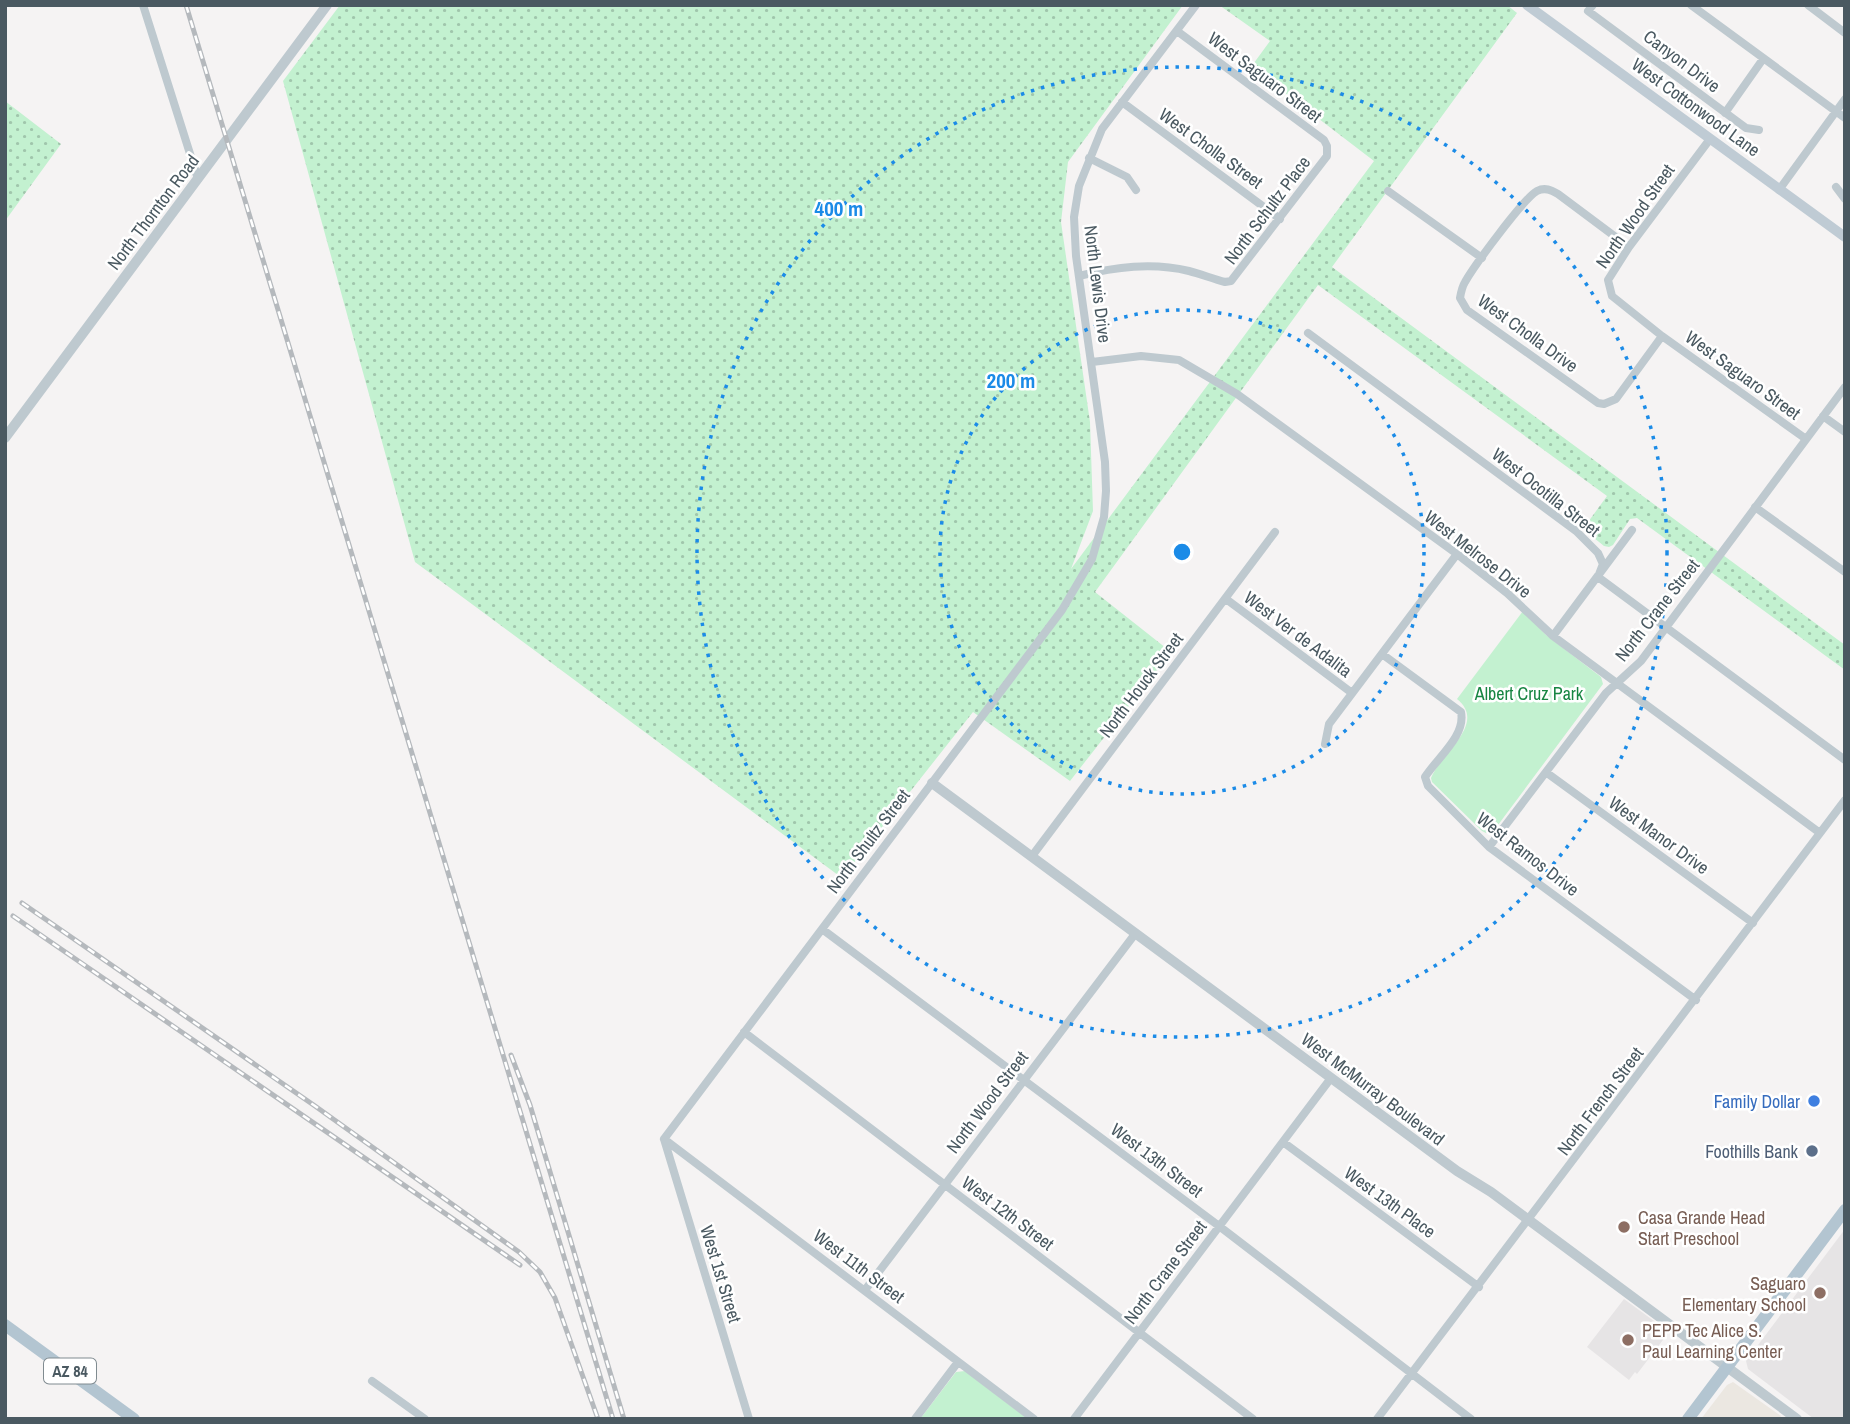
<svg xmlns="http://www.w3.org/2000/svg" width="1850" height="1424" font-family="'Archivo Narrow',sans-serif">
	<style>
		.commercial { fill: #ebe7e1 }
		.education { fill: #e6e4e5 }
		.grass { fill: url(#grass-dots) }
		.park { fill: #c3f1d0 }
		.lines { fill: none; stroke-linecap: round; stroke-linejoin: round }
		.minor { stroke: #bec9cf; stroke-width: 8 }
		.tertiary { stroke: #bec9cf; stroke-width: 10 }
		.secondary { stroke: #bfcbd4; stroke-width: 10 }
		.primary { stroke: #b3c5d1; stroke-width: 12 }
		.rail-casing { stroke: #b5b9bd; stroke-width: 5 }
		.rail { stroke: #fff; stroke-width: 2.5; stroke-dasharray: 8; stroke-linecap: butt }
		.ring { fill: none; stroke: #1b8be7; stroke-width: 3.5; stroke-dasharray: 3.5 7 }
		.shop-dot { fill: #3f7fe0; stroke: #fff; stroke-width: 2.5 }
		.service-dot { fill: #5c6f8a; stroke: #fff; stroke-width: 2.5 }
		.education-dot { fill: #8d6e63; stroke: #fff; stroke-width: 2.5 }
		.labels { text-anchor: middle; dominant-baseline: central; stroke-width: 5; stroke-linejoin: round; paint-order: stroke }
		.shield { fill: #fff; stroke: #808b90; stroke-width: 2 }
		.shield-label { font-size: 16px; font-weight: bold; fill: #4a5961 }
		.street-label { font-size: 18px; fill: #4a5961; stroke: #fff }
		.park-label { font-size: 18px; fill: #178542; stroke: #fff }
		.shop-label { font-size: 18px; fill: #366cbe; stroke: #fff; text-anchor: end }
		.service-label { font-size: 18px; fill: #4e5e75; stroke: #fff; text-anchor: end }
		.education-label { font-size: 18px; fill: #785e54; stroke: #fff; text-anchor: start }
		.centre { fill: #1b8be7; stroke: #fff; stroke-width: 3.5 }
		.ring-label { font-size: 21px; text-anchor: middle; font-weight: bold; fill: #1b8be7; stroke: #fff; stroke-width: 5; stroke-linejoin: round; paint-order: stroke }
	</style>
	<defs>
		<pattern id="grass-dots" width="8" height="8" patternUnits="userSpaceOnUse" patternTransform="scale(1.75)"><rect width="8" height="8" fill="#c3f1d0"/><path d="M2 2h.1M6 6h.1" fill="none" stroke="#a0c6ac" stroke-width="1.8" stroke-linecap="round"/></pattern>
	</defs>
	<rect width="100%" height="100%" fill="#f5f3f3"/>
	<path class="commercial" d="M1733,1382L1781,1416L1779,1419H1701L1727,1385Z"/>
	<path class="education" d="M1845,1229V1419H1814L1748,1369L1746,1361Z
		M1624,1299L1669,1332L1637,1374L1635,1372L1629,1380L1587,1347Z"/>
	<path class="grass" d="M340,5H1183L1068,162L1061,222L1090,422L1093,511L1071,569L1374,161L1251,67L1270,41L1219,5H1507L1517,13L1332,267L1845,645V670L1637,518L1630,519L1613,545L1609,547L1604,546L1583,529L1607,496L1318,285L1095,592L1171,652L1070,781L973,712L842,878L415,562L283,81Z
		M5,101L61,144L5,221Z"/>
	<path class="park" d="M1523,611L1546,635L1601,677L1603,684L1495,829L1486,833L1482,831L1432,782L1431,778C1440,754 1488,724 1457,699Z
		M965,1371L1028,1419H920L956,1372Z"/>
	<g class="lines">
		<path class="minor" d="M143,5L198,179
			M1593,5L1588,11L1746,128L1759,130
			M1691,5L1845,118
			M1808,5L1845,33
			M1122,102L1280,219
			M1725,113L1763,59
			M1710,139L1629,247L1608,280L1612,296L1662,336L1806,439
			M1089,158L1127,177L1136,190
			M1836,187L1845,199
			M1779,190L1845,99
			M1388,191L1482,258
			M1629,247L1558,194C1551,190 1545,187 1537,191C1524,198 1474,266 1465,282C1462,287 1461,292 1460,298L1467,310L1598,403L1604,404L1616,399L1662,336
			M1079,276C1115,267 1152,262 1189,271C1201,274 1213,279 1225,282L1231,281L1327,156V146L1324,140L1177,31
			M1308,333L1576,531L1598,553L1603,564L1598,577L1845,760
			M1092,362L1141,356L1179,360L1237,394L1457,554L1507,593L1553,636L1820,833
			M1823,416L1845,432
			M1755,507L1845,572
			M1226,599L1352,693
			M1553,636L1632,530
			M1382,654L1461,712C1466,736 1437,758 1425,777L1428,786L1489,847L1696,1000
			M1325,744L1329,724L1457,554
			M1547,773L1753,923
			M1489,847L1606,693L1641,661L1845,387
			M1032,856L1275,532
			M822,929L1219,1226L1471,1419
			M744,1032L1253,1419
			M664,1139L1062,610L1092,559L1104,517L1106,491L1105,462L1076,256L1074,217L1079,186L1102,129L1196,5
			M664,1139L1034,1419
			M664,1139L749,1419
			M1283,1142L1479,1287
			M865,1290L1135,934
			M372,1381L425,1419
			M915,1419L958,1362
			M1074,1419L1331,1078
			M1377,1419L1845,800"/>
		<path class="tertiary" d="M5,438L327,5
			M932,783L1457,1171L1491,1192L1797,1419"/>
		<path class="secondary" d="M1527,5L1845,237"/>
		<path class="primary" d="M5,1325L134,1419
			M1688,1419L1845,1210"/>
		<defs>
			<path id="rail" d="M186,5L613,1419
				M22,903L315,1106L519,1252L540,1272L555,1298L598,1419
				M13,916L520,1265
				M511,1055L530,1105L624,1419"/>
		</defs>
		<use href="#rail" class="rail-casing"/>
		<use href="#rail" class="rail"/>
	</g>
	<g class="ring">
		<circle cx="1182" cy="552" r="242"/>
		<circle cx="1182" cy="552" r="485"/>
	</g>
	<circle class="shop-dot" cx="1814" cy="1101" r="7"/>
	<circle class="service-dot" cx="1812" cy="1151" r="7"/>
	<g class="education-dot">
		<circle cx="1624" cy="1227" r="7"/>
		<circle cx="1820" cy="1293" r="7"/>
		<circle cx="1628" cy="1340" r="7"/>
	</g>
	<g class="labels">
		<rect class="shield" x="44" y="1358.5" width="52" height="25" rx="5"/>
		<g class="shield-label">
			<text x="70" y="1371">AZ 84</text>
		</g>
		<g class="street-label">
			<text transform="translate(1682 61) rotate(37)">Canyon Drive</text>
			<text transform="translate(1265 77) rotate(37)">West Saguaro Street</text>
			<text transform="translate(1696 107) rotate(36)">West Cottonwood Lane</text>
			<text transform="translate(1211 148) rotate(36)">West Cholla Street</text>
			<text transform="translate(1267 210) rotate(-53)">North Schultz Place</text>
			<text transform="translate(153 212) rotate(-53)">North Thornton Road</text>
			<text transform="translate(1635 216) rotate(-55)">North Wood Street</text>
			<text transform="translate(1098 284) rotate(83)">North Lewis Drive</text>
			<text transform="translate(1528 333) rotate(36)">West Cholla Drive</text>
			<text transform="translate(1743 375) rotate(36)">West Saguaro Street</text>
			<text transform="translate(1546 492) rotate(38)">West Ocotilla Street</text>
			<text transform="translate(1478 554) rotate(38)">West Melrose Drive</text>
			<text transform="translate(1657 610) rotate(-52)">North Crane Street</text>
			<text transform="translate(1298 634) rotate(37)">West Ver de Adalita</text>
			<text transform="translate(1141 685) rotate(-53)">North Houck Street</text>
			<text transform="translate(1659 835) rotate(36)">West Manor Drive</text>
			<text transform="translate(868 841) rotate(-53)">North Shultz Street</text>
			<text transform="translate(1528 854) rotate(38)">West Ramos Drive</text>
			<text transform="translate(1373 1089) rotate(37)">West McMurray Boulevard</text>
			<text transform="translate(1600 1101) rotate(-53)">North French Street</text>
			<text transform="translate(987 1102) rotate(-53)">North Wood Street</text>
			<text transform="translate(1157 1160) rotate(37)">West 13th Street</text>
			<text transform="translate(1390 1202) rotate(36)">West 13th Place</text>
			<text transform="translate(1008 1213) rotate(37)">West 12th Street</text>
			<text transform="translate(859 1266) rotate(37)">West 11th Street</text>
			<text transform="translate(1165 1272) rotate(-53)">North Crane Street</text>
			<text transform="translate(721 1274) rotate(73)">West 1st Street</text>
		</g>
		<g class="park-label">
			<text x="1529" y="693">Albert Cruz Park</text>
		</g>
		<g class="shop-label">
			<text x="1800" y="1101">Family Dollar</text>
		</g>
		<g class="service-label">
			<text x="1798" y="1151">Foothills Bank</text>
		</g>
		<g class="education-label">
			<text x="1638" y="1217">Casa Grande Head<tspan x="1638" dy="21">Start Preschool</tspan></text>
			<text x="1806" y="1283" text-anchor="end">Saguaro<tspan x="1806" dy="21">Elementary School</tspan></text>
			<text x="1642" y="1330">PEPP Tec Alice S.<tspan x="1642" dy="21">Paul Learning Center</tspan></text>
		</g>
	</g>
	<circle cx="1182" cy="552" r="10" class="centre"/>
	<g class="ring-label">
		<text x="839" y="216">400 m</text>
		<text x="1011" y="388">200 m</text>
	</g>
	<rect width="1850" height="1424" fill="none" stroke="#4a5961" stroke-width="14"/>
</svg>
